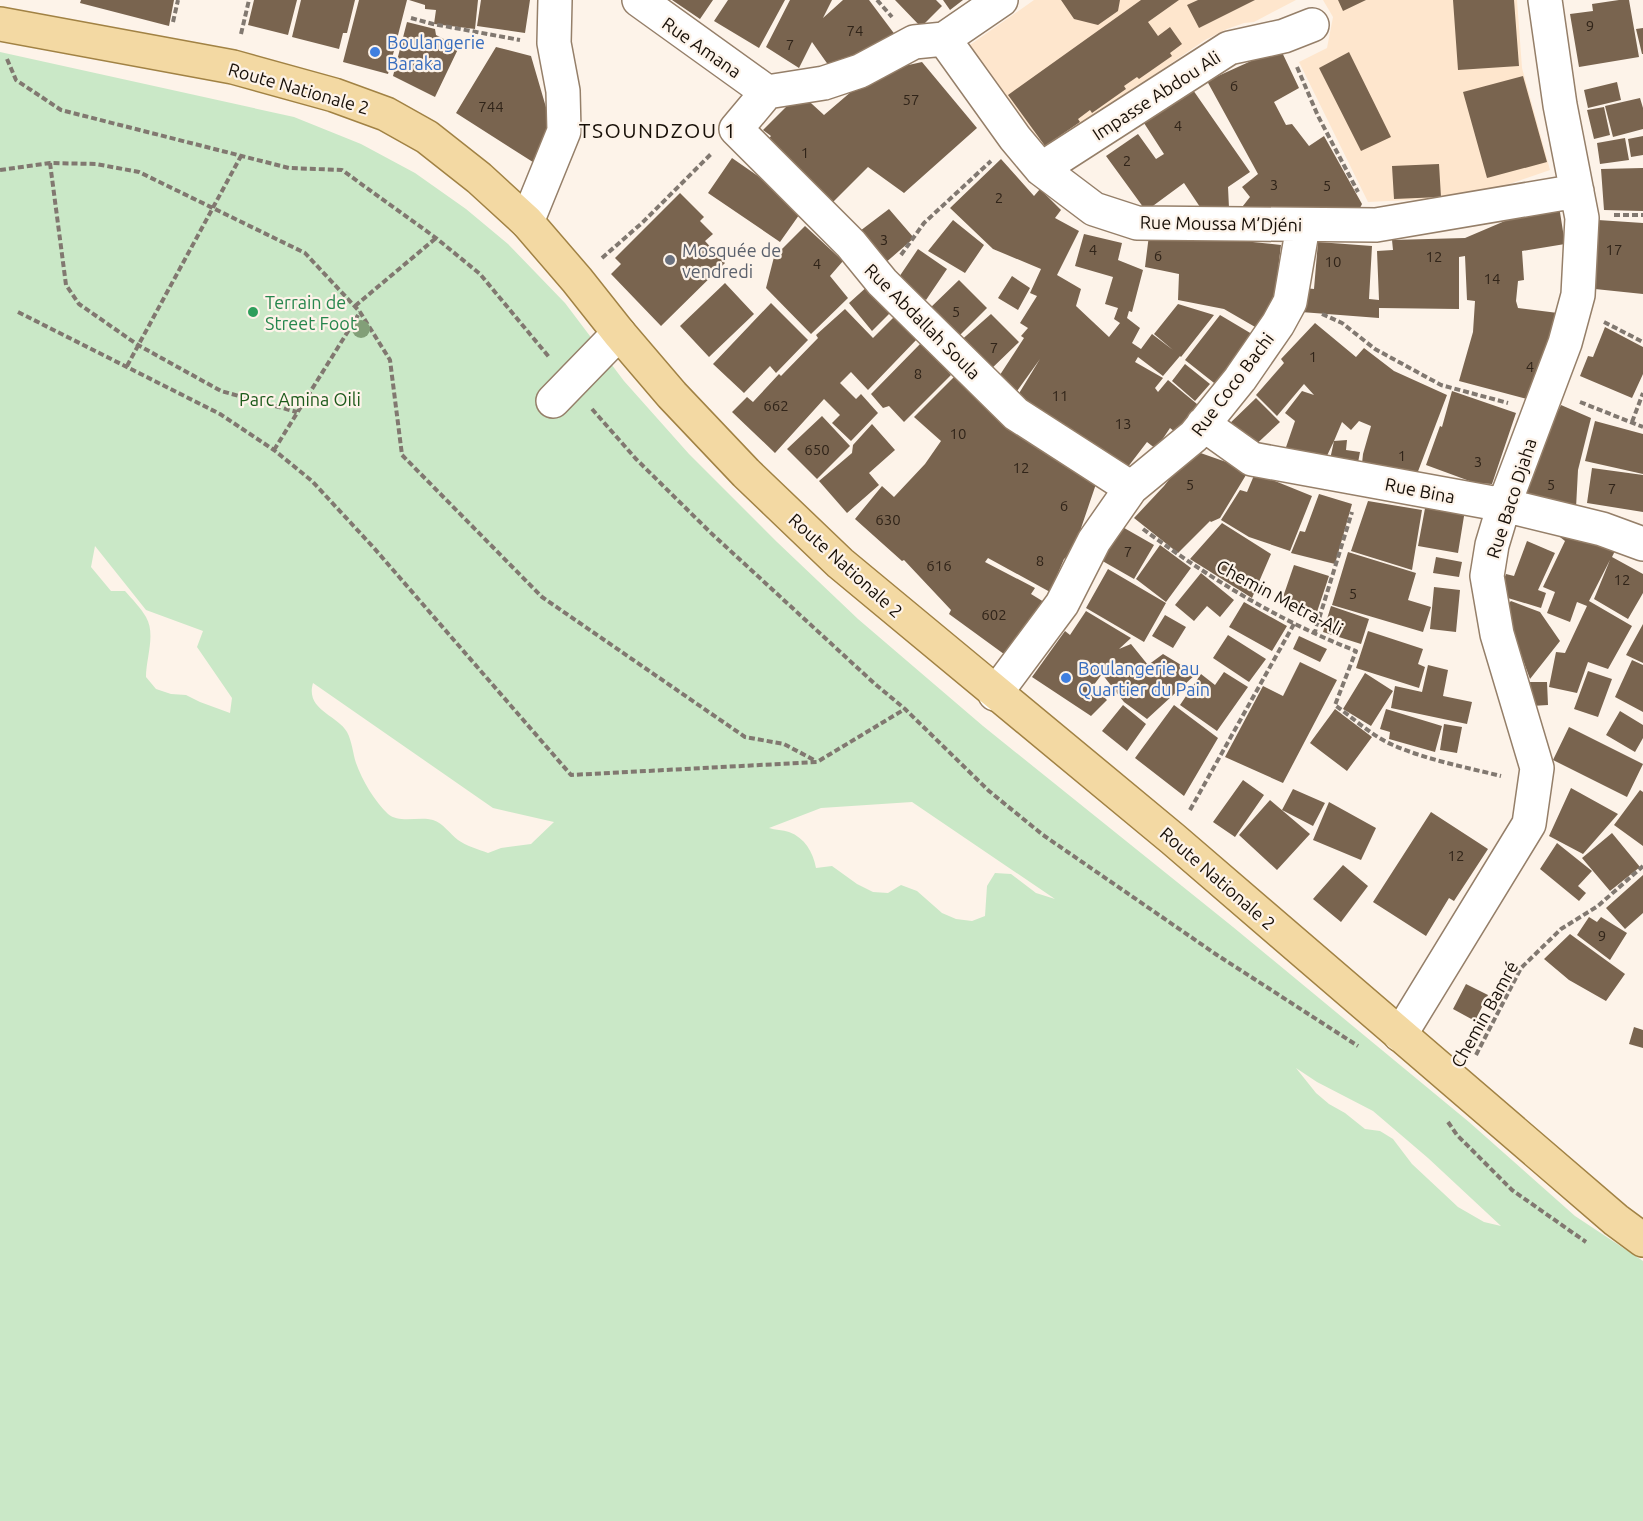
<svg xmlns="http://www.w3.org/2000/svg" width="1643" height="1521" font-family="Ubuntu,sans-serif">
	<style>
		.built { fill: #fee6cd }
		.green { fill: #cae8c7; fill-rule: evenodd }
		.building { fill: #79644f }
		.lines { fill: none; stroke-linecap: round; stroke-linejoin: round }
		.minor-casing { stroke: #957f69; stroke-width: 36 }
		.major-casing { stroke: #a18244; stroke-width: 36 }
		.path { stroke: #817870; stroke-width: 4; stroke-dasharray: 6 3; stroke-linecap: butt }
		.minor { stroke: #fff; stroke-width: 33 }
		.major { stroke: #f3d9a3; stroke-width: 33 }
		.tree { fill: #829f78 }
		.shop-dot { fill: #3f7fe0; stroke: #fdf3e9; stroke-width: 2 }
		.worship-dot { fill: #6b7280; stroke: #fdf3e9; stroke-width: 2 }
		.leisure-dot { fill: #2e9e5b; stroke: #fdf3e9; stroke-width: 2 }
		.labels { text-anchor: middle; dominant-baseline: central; stroke-width: 4.5; stroke-linejoin: round; paint-order: stroke }
		.number-label { font-size: 15px; fill: #302419 }
		.shop-label { font-size: 18px; fill: #366cbe; stroke: #fdf3e9; text-anchor: start }
		.street-label { font-size: 18px; fill: #170f07; stroke: #fdf3e9 }
		.worship-label { font-size: 18px; fill: #5b616d; stroke: #fdf3e9; text-anchor: start }
		.leisure-label { font-size: 18px; fill: #27864d; stroke: #fdf3e9; text-anchor: start }
		.park-label { font-size: 18px; fill: #1d5a1b; stroke: #fdf3e9 }
		.quarter-label { font-size: 21px; letter-spacing: 1.5px; fill: #170f07; stroke: #fdf3e9 }
	</style>
	<rect width="100%" height="100%" fill="#fdf3e9"/>
	<path class="built" d="M1034,0H1296L1254,22L1244,23L1227,29L1205,40L1047,149L967,47Z
		M1323,0H1517L1522,68L1550,170L1472,197L1368,202L1299,62L1327,48L1333,17Z"/>
	<path class="green" d="M0,52L294,117L361,144L415,173L466,209L508,244L565,303L624,381L689,454L777,542L858,619L983,726L1233,927L1469,1122L1575,1216L1643,1261V1521H0ZM95,546L146,610L203,631L197,647L232,698L230,713L200,702L186,695L171,694L156,689L146,677C146,658 156,634 146,617C141,608 132,599 125,591H111L91,567ZM313,683L493,808L554,822L531,844L501,848L488,853C478,849 466,846 458,840C450,834 443,823 433,820C419,816 400,824 388,814C375,802 362,780 356,763C353,754 352,741 347,732C337,715 305,710 313,683ZM912,802L1055,899L1036,893L1011,874L995,873L987,886L985,916L972,921L956,919L942,913L917,891L901,885L888,893L873,892L857,884L832,866L816,868C813,852 805,838 789,832C783,830 775,830 769,828L821,808ZM1296,1068L1317,1082L1373,1111L1428,1158L1501,1226L1484,1222L1458,1207L1412,1164L1393,1139L1380,1131L1365,1129L1345,1113L1329,1104L1316,1093Z"/>
	<path class="building" d="M81,0H174L169,26L80,3Z
		M254,0H297L288,35L248,25Z
		M301,0H355L347,33H343L339,49L292,37Z
		M359,0H407L388,74L343,62Z
		M409,0H478L475,29L434,24L436,10L425,9V5Z
		M481,0H530L525,33L477,26Z
		M672,0H713L700,19Z
		M728,0H785L759,48L714,21Z
		M790,0H832L823,18L843,0H869L896,36L836,76L812,42L799,68L766,47Z
		M895,0H936L942,6L921,27Z
		M943,0H963L950,10Z
		M1061,0H1120L1118,11L1098,25L1074,19Z
		M1141,0H1179L1148,22L1158,36L1170,27L1182,44L1170,53L1172,56L1139,79L1137,77L1124,86L1126,89L1092,113L1090,110L1078,119L1080,122L1045,146L1008,95Z
		M1198,0H1255L1199,28L1187,5Z
		M1338,0H1366L1343,11Z
		M1453,0H1514L1519,66L1458,70Z
		M1619,0H1629L1639,57L1579,67L1570,14L1593,11L1592,4Z
		M407,22L435,29L436,35L459,47L435,97L393,76Z
		M1643,28V54H1642L1636,29Z
		M496,47L531,56L550,121L536,164L456,113Z
		M1280,48L1299,88L1274,102L1286,125L1292,124L1309,146L1324,136L1362,204L1360,208L1239,211L1250,197L1242,187L1258,174L1207,81Z
		M1349,52L1391,137L1361,151L1319,68Z
		M922,62L977,128L904,193L868,167L827,208L760,149L771,136L763,130L800,93L824,115L852,91L895,68Z
		M1523,76L1547,162L1487,178L1463,92Z
		M1617,82L1621,100L1588,108L1584,90Z
		M1193,90L1250,172L1228,187L1229,208L1200,207L1184,183L1146,211L1106,156L1138,134L1156,159L1164,154L1144,123Z
		M1640,98L1643,108V129L1613,137L1605,106Z
		M1604,107L1610,135L1594,139L1587,110Z
		M1643,136V155L1631,157L1628,139Z
		M1625,138L1629,160L1600,164L1597,143Z
		M732,158L804,208L780,242L708,193Z
		M1001,159L1034,196L1040,189L1061,210L1055,218L1079,231L1057,275L1081,289L1076,306L1109,337L1120,323L1114,319L1118,308L1105,304L1113,277L1075,266L1084,234L1122,243L1118,260L1143,270L1132,312L1129,311L1127,318L1140,328L1132,343L1141,349L1152,334L1173,350L1154,334L1178,304L1214,315L1181,357L1180,356L1163,376L1138,357L1135,362L1163,378L1155,388L1158,392L1168,380L1203,409L1179,435L1170,428L1156,449L1147,442L1124,472L1015,400L1040,359L1015,394L996,381L1024,338L1021,336L1028,328L1020,323L1037,296L1030,293L1041,269L993,249L950,208Z
		M1439,164L1441,197L1394,199L1392,166Z
		M1643,168V211L1604,210L1601,169Z
		M680,193L704,217L700,221L713,234L705,241L725,263L661,326L611,274L621,264L615,258Z
		M1559,206L1565,244L1522,251L1524,280L1518,281L1516,301L1518,308L1558,313L1534,401L1459,381L1473,332L1475,301L1467,300L1465,256L1459,257V309L1379,308V318L1301,312L1304,288L1314,289L1318,242L1372,246L1369,299L1379,300L1377,251L1393,250L1392,240L1465,238L1519,215Z
		M889,209L914,238L884,264L856,234Z
		M953,220L984,245L965,273L928,251Z
		M1598,220L1643,223V294L1595,289Z
		M805,226L843,261L830,276L848,298L811,334L766,288L774,257Z
		M1149,235L1224,239L1281,245L1276,286L1282,291L1269,335L1224,309L1178,300L1179,274L1145,267Z
		M918,249L947,269L926,300L897,280Z
		M1012,276L1030,288L1018,310L998,298Z
		M959,280L987,308L956,339L928,310Z
		M725,283L754,314L709,357L680,326Z
		M869,285L892,311L872,331L849,303Z
		M771,303L808,340L776,373L770,366L744,393L713,364Z
		M845,309L873,338L900,311L919,337L868,390L851,372L840,383L856,399L861,394L878,413L851,441L832,423L840,415L824,399L775,453L732,412L747,397L753,402L779,374L781,376L818,338L816,335Z
		M991,314L1019,342L987,373L958,343Z
		M1220,315L1262,340L1223,390L1185,360Z
		M1315,323L1356,357L1364,348L1394,371L1447,395L1417,474L1361,473L1363,454L1371,426L1359,421L1351,430L1342,422L1334,441L1347,440L1346,450L1360,452L1357,468L1329,464L1334,441L1323,464L1284,453L1295,421L1285,413L1302,391L1314,395L1304,384L1277,416L1256,395L1284,363L1281,359Z
		M1605,327L1643,347V374L1632,398L1580,376L1588,356L1593,357Z
		M922,342L951,375L904,422L889,406L883,408L871,394Z
		M1185,364L1210,384L1195,401L1172,381Z
		M955,376L1055,454L1053,458L1096,484L1077,540L1069,555L1064,559L1050,592L988,558L985,562L1035,588L1031,594L1044,602L1008,657L949,614L951,610L904,560L902,561L855,519L882,486L894,497L925,464L941,441L914,417Z
		M1452,391L1516,413L1492,484L1475,483L1426,465L1440,426L1442,427Z
		M1256,398L1280,422L1249,451L1226,427Z
		M1561,405L1591,418L1578,470L1576,508L1520,501L1531,465Z
		M822,416L850,446L817,479L787,449Z
		M1595,421L1643,434V474L1585,461Z
		M872,424L895,450L869,473L879,485L847,513L819,481L852,453L853,445Z
		M1192,450L1249,470L1220,518L1211,522L1210,521L1178,553L1134,518L1164,486Z
		M1592,468L1643,475V512L1587,503Z
		M1255,473L1312,496L1290,551L1249,537L1221,520L1240,490L1247,492Z
		M1319,494L1352,504L1335,564L1291,553L1300,531L1305,532Z
		M1368,501L1422,510L1412,570L1351,551Z
		M1426,503L1465,510L1458,553L1418,546Z
		M1222,523L1271,554L1252,598L1190,559Z
		M1119,525L1154,545L1134,579L1099,559Z
		M1567,525L1616,549L1612,557L1643,574V593L1628,619L1594,599L1610,560L1589,601L1632,626L1608,669L1588,662L1577,693L1549,687L1556,652L1565,653L1587,606L1577,602L1570,622L1547,613L1555,592L1543,587L1565,541L1560,537Z
		M1527,541L1555,553L1538,590L1546,593L1541,608L1498,595L1506,574L1514,576Z
		M1160,545L1191,568L1166,602L1136,579Z
		M1348,552L1416,573L1408,600L1431,607L1423,632L1332,605Z
		M1436,557L1462,562L1459,577L1433,573Z
		M1294,565L1329,576L1317,612L1282,600Z
		M1108,569L1166,603L1144,642L1086,608Z
		M1201,573L1234,600L1220,617L1207,606L1194,621L1175,605Z
		M1434,587L1460,590L1456,632L1430,629Z
		M1511,601L1540,612L1560,641L1530,679L1519,649L1500,612Z
		M1244,602L1287,626L1272,651L1229,627Z
		M1331,606L1369,619L1361,644L1323,632Z
		M1086,611L1131,638L1119,649L1131,644L1148,665L1163,654L1196,674L1147,719L1124,702L1102,674L1093,686L1107,700L1091,716L1032,677L1065,631L1070,635Z
		M1165,615L1186,627L1173,648L1152,636Z
		M1643,624V663L1626,655Z
		M1368,631L1423,649L1418,664L1425,667L1419,688L1356,668Z
		M1228,635L1266,659L1249,682L1213,658Z
		M1299,636L1327,649L1320,662L1293,649Z
		M1632,660L1643,665V712L1615,697Z
		M1300,662L1337,680L1283,783L1225,757L1263,686L1283,696Z
		M1428,665L1448,670L1443,696L1472,702L1467,724L1391,708L1395,686L1422,692Z
		M1588,671L1612,679L1598,717L1574,709Z
		M1224,672L1248,687L1217,731L1180,705L1201,674L1215,685Z
		M1365,673L1393,691L1371,726L1343,709Z
		M1530,682H1547L1548,705L1531,706Z
		M1123,705L1146,724L1127,751L1102,731Z
		M1174,705L1218,738L1184,796L1135,758Z
		M1335,709L1372,737L1347,771L1310,743Z
		M1386,709L1442,726L1435,752L1389,739L1390,732L1380,729Z
		M1620,711L1643,725V738L1635,752L1606,735Z
		M1444,724L1462,727L1457,753L1440,750Z
		M1569,727L1643,764L1627,797L1553,760Z
		M1243,780L1264,795L1235,837L1213,822Z
		M1571,788L1618,814L1583,854L1549,836Z
		M1293,789L1325,803L1313,826L1282,810Z
		M1640,790L1643,792V846L1614,825Z
		M1270,800L1310,834L1277,870L1239,835Z
		M1329,802L1376,828L1361,860L1313,840Z
		M1431,812L1488,849L1454,901L1449,898L1426,936L1373,902Z
		M1612,833L1640,867L1610,891L1582,858Z
		M1557,843L1592,871L1578,886L1586,893L1579,901L1540,869Z
		M1343,865L1368,886L1341,922L1313,899Z
		M1643,875V913L1625,929L1606,908Z
		M1589,917L1597,922L1601,917L1627,933L1610,960L1577,935Z
		M1570,934L1625,974L1606,1001L1569,980L1544,959Z
		M1466,984L1488,995L1475,1021L1453,1009Z
		M1634,1027L1643,1030V1048L1629,1044Z"/>
	<g class="lines">
		<defs>
			<path id="minor" d="M639,0L767,92
				M1001,0L944,39L914,42L860,71L824,83L767,92L736,129L851,244L882,282L1016,414L1131,488
				M944,39L1015,138L1041,169L1094,209L1137,223L1376,225L1577,191
				M1041,169L1229,48L1284,36L1312,25
				M527,222L564,131L563,91L554,43L555,0
				M553,401L619,333
				M1203,424L1252,459L1504,505L1602,529L1643,544
				M995,694L1062,604L1094,541L1131,488L1194,436L1240,379L1278,324L1290,302L1303,226
				M1400,1035L1529,824L1537,768L1497,634L1487,576L1492,545L1504,505L1565,343L1578,295L1582,218L1560,105L1545,0"/>
			<path id="major" d="M0,24L233,67L334,95L386,114L427,137L479,178L527,222L577,280L619,333L672,395L746,473L840,563L1173,839L1616,1220L1643,1240"/>
		</defs>
		<use href="#minor" class="minor-casing"/>
		<use href="#major" class="major-casing"/>
		<path class="path" d="M877,0L892,17
			M411,18L433,24L520,40
			M173,22L178,0
			M241,34L249,0
			M7,59L16,80L61,110L289,168L342,170L436,238L480,274L549,357
			M1297,67L1318,116L1358,192
			M50,163L66,285L79,304L138,345L221,391L297,412
			M0,170L50,163L96,164L139,172L305,253L360,312L390,360L402,455L542,597L745,737L784,744L816,761
			M1614,215H1643
			M901,255L924,223L991,161
			M602,258L642,223L712,153
			M355,306L436,238
			M18,312L220,414L274,450L312,481L374,548L571,775L817,762L905,709
			M1322,314L1342,323L1375,349L1441,385L1508,403
			M1604,322L1643,342
			M127,366L241,156
			M1580,402L1643,427
			M592,409L636,459L711,533L875,684L905,709L989,791L1043,835L1217,955L1358,1046
			M1632,422L1643,393
			M274,450L360,312
			M1143,529C1209,578 1279,621 1356,651L1335,705C1353,718 1372,736 1393,745C1427,760 1465,767 1501,776
			M1314,635L1352,512
			M1190,810L1294,624
			M1476,1055L1521,968L1561,929L1598,906L1643,866
			M1448,1122L1457,1135L1512,1190L1586,1242"/>
		<use href="#minor" class="minor"/>
		<use href="#major" class="major"/>
	</g>
	<circle class="tree" cx="361" cy="329" r="9"/>
	<g class="shop-dot">
		<circle cx="375" cy="52" r="6"/>
		<circle cx="1066" cy="678" r="6"/>
	</g>
	<circle class="worship-dot" cx="670" cy="260" r="6"/>
	<circle class="leisure-dot" cx="253" cy="312" r="6"/>
	<g class="labels">
		<g class="number-label">
			<text x="1590" y="25">9</text>
			<text x="855" y="30">74</text>
			<text x="790" y="44">7</text>
			<text x="1234" y="85">6</text>
			<text x="911" y="99">57</text>
			<text x="491" y="106">744</text>
			<text x="1178" y="125">4</text>
			<text x="805" y="152">1</text>
			<text x="1127" y="160">2</text>
			<text x="1274" y="184">3</text>
			<text x="1327" y="185">5</text>
			<text x="999" y="197">2</text>
			<text x="884" y="239">3</text>
			<text x="1093" y="249">4</text>
			<text x="1614" y="249">17</text>
			<text x="1158" y="255">6</text>
			<text x="1434" y="256">12</text>
			<text x="1333" y="261">10</text>
			<text x="817" y="263">4</text>
			<text x="1492" y="278">14</text>
			<text x="956" y="311">5</text>
			<text x="994" y="347">7</text>
			<text x="1313" y="356">1</text>
			<text x="1530" y="366">4</text>
			<text x="918" y="373">8</text>
			<text x="1060" y="395">11</text>
			<text x="776" y="405">662</text>
			<text x="1123" y="423">13</text>
			<text x="958" y="433">10</text>
			<text x="817" y="449">650</text>
			<text x="1402" y="455">1</text>
			<text x="1478" y="461">3</text>
			<text x="1021" y="467">12</text>
			<text x="1190" y="484">5</text>
			<text x="1551" y="484">5</text>
			<text x="1612" y="488">7</text>
			<text x="1064" y="505">6</text>
			<text x="888" y="519">630</text>
			<text x="1128" y="551">7</text>
			<text x="1040" y="560">8</text>
			<text x="939" y="565">616</text>
			<text x="1622" y="579">12</text>
			<text x="1353" y="593">5</text>
			<text x="994" y="614">602</text>
			<text x="1456" y="855">12</text>
			<text x="1602" y="935">9</text>
		</g>
		<g class="shop-label">
			<text x="387" y="42">Boulangerie<tspan x="387" dy="21">Baraka</tspan></text>
			<text x="1078" y="668">Boulangerie au<tspan x="1078" dy="21">Quartier du Pain</tspan></text>
		</g>
		<g class="street-label">
			<text transform="translate(702 47) rotate(35)">Rue Amana</text>
			<text transform="translate(299 88) rotate(16)">Route Nationale 2</text>
			<text transform="translate(1156 95) rotate(-33)">Impasse Abdou Ali</text>
			<text transform="translate(1221 223) rotate(1)">Rue Moussa M’Djéni</text>
			<text transform="translate(923 321) rotate(45)">Rue Abdallah Soula</text>
			<text transform="translate(1232 384) rotate(-53)">Rue Coco Bachi</text>
			<text transform="translate(1420 490) rotate(11)">Rue Bina</text>
			<text transform="translate(1511 498) rotate(-72)">Rue Baco Djaha</text>
			<text transform="translate(846 565) rotate(42)">Route Nationale 2</text>
			<text transform="translate(1280 597) rotate(28)">Chemin Metra-Ali</text>
			<text transform="translate(1218 878) rotate(41)">Route Nationale 2</text>
			<text transform="translate(1484 1014) rotate(-61)">Chemin Bamré</text>
		</g>
		<g class="worship-label">
			<text x="682" y="250">Mosquée de<tspan x="682" dy="21">vendredi</tspan></text>
		</g>
		<g class="leisure-label">
			<text x="265" y="302">Terrain de<tspan x="265" dy="21">Street Foot</tspan></text>
		</g>
		<g class="park-label">
			<text x="300" y="399">Parc Amina Oili</text>
		</g>
		<g class="quarter-label">
			<text x="658" y="130">TSOUNDZOU 1</text>
		</g>
	</g>
</svg>
